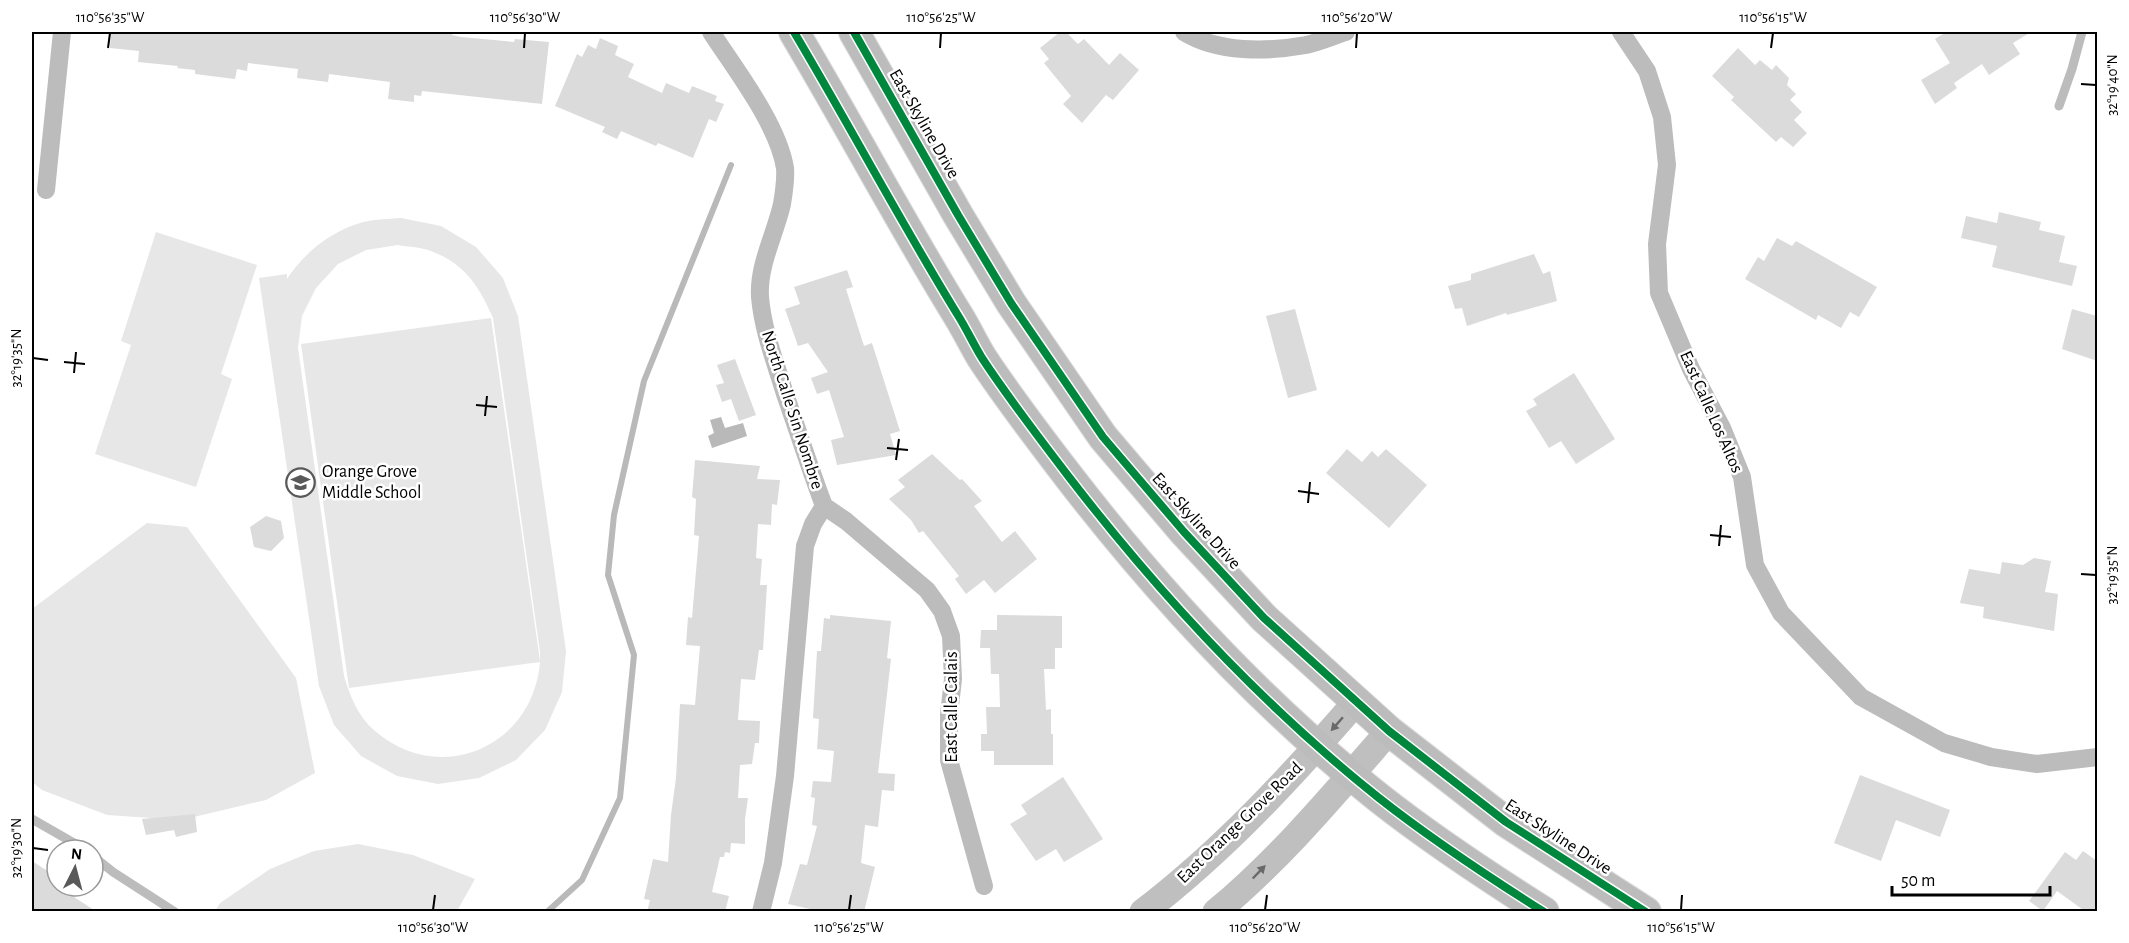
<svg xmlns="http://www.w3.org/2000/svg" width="2129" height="943" font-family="'Alegreya Sans',sans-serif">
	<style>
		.green { fill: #e7e7e7; fill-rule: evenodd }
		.water { fill: #b9b9b9 }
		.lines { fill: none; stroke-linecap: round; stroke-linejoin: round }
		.stream { stroke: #b9b9b9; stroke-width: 6 }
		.building { fill: #dbdbdb }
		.primary-casing { stroke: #dbdbdb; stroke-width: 32 }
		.lane { stroke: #bcbcbc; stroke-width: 9 }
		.street { stroke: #bcbcbc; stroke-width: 18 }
		.secondary { stroke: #bfbfbf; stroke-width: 27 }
		.primary { stroke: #bcbcbc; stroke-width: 30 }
		.cycleway-casing { stroke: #fff; stroke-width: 11 }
		.cycleway { stroke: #00873e; stroke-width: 8 }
		.oneway { fill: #696969 }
		.ticks { fill: none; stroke: #000; stroke-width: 2 }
		.labels { text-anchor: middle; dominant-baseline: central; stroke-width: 5; stroke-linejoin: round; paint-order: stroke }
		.street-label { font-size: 18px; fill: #000; stroke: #fff }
		.poi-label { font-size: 18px; fill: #000; stroke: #fff; text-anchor: start }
		.neatline { fill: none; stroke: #000; stroke-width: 2 }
		.ticks-label { font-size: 15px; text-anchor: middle; fill: #000 }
	</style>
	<rect width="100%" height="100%" fill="#fff"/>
	<path class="green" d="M401,218L441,226L476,247L503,278L518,316L566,651L562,692L545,730L516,760L479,778L438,784L397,776L361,756L334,725L319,686L259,278L287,274V279C304,253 330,232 360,223C372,219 388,219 401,218ZM398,245C408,247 421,247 431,251C465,264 479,286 493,318L540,652V661L491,318L301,344L349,688L540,662C533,747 440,787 375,731C358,717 350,696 344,676L298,348L302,316L316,288L338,264L366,250Z
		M156,232L257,265L221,374L232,379L196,487L95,454L131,345L121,341Z
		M147,523L187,527L296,678L315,773L266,800L181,820L107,815L42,790L32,782V609Z
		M358,844L413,855L475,879L457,911H215L220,903L270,869L314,851Z"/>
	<path class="water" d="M721,417L725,428L743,423L747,436L712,448L708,436L714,433L710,420Z"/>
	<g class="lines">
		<path class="stream" d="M547,912L582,880L620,798L634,655L608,575L614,515L644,381L731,165"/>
	</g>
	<path class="building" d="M111,32H453L452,35L461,37L514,42L515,39L549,42L542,104L422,91L421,96L414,95V102L388,99L390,82L329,74L328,82L297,78L298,69L248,63L247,71L237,69L235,79L195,74V70L177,68L178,66L138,62L139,51L110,48Z
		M1060,32H1066L1078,44L1084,39L1109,65L1120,53L1139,70L1113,100L1106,95L1082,123L1063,104L1071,96L1044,63L1049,59L1040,48Z
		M1946,32H2031L2013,43L2020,54L1989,75L1982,64L1954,83L1957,88L1935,104L1921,80L1950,63L1935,39Z
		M600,38L618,46L615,55L634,64L628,77L662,93L666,83L689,93L692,86L717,96L715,101L724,104L716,122L709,119L693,158L658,143L656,146L621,131L617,139L602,132L605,127L555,106L577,54L582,57L588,45L596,49Z
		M1738,48L1755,65L1760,60L1772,70L1776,65L1789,78L1787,85L1796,94L1790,100L1802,112L1794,120L1807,133L1793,147L1781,137L1776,142L1731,100L1734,97L1712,76Z
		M1999,212L2041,222L2039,230L2065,236L2059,262L2077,266L2072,286L1992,267L1997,246L1961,238L1966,216L1997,223Z
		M1777,238L1792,246L1796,241L1877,287L1859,317L1850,312L1841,328L1818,315L1816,320L1745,279L1758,257L1764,261Z
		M1534,254L1543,274L1550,271L1557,301L1507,315L1506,313L1467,326L1462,308L1455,309L1448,286L1471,280V274Z
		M847,270L853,287L846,289L864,346L872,343L900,431L890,434L896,455L837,465L831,440L844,437L829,390L817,394L811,378L828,372L808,343L798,346L785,309L800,304L794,287Z
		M1295,309L1317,390L1288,398L1266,316Z
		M2072,309L2097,316V361L2062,349Z
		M735,359L756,415L739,421L731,399L722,402L716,385L724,383L717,365Z
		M1574,373L1615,439L1576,464L1561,441L1549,448L1526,411L1537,405L1533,399Z
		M1347,449L1362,462L1372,451L1378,457L1386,449L1427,485L1389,528L1326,473Z
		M932,454L960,480L962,479L982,501L974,506L1002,542L1015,531L1037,559L995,593L984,580L966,594L955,579L959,576L923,531L919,533L911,520L889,499L905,487L898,480Z
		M695,460L760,466L757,479L780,480L777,505L772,504L771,525L758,524L756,558L762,559L760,585H767L763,650H759L755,680L741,679L738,720L760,721L759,743H755L752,764L740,765L738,798H748L745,819V844L731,843L730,853L725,852L724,857H720L712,892L729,896L725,912H647L650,900L644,899L653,859L668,862L671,815L676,778L680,704L695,705L700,646L686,645L688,617L692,618L699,536L694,535L696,499L692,497Z
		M266,516L281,521L284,538L271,551L254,547L250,527Z
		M2034,558L2051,561L2045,592L2058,594L2054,631L1983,618L1984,607L1960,603L1969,569L2000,574L2002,562L2023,565Z
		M830,615L891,621L887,658L891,659L878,773L895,774L894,791L882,790L878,827L865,825L861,863L875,867L864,912H809L810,909L788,904L800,864L807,865L817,826L812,825L815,798L811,797L813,781L831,782L834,751L817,749L819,719L813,718L817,651H821L824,618L830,619Z
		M997,615L1062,616V648H1055V669H1044L1046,710L1051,709V734H1053V765H994V751H981V734H987L986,707H1000L999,674H991L990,648H980L981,630H997Z
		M1860,775L1950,810L1940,837L1896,820L1881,861L1834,843Z
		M1063,777L1103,839L1064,862L1056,849L1036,861L1010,824L1027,814L1021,805Z
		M195,814L197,832L176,837L174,830L146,835L142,819Z
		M2083,851L2097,861V912H2086L2057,891L2043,911L2029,901L2065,852L2076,860Z
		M32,861L57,877V886L97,912H32Z"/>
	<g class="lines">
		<defs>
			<path id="primary" d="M794,32C850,126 901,223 959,317C967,330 974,345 982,358C1009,399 1039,438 1069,477C1160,595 1262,705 1379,798C1431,839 1487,876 1544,912
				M854,32L958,215L1011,303L1103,437L1184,532L1264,618L1389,731L1506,822L1646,912"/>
		</defs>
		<use href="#primary" class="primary-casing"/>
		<path class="lane" d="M2059,106L2072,69L2082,32
			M32,819L86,850
			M93,856L113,872L175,912"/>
		<path class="street" d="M711,32C735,69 778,124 785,168C786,179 784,192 782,204C775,235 758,265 760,297C763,331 775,361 785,394C798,431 810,469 824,506L813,524L805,546L785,776L773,863L761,912
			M1184,32C1218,53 1267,52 1306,45C1319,42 1333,36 1346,32
			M1621,32L1647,71L1662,117L1667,165L1657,244L1659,293L1691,369L1722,428L1742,477L1755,565L1781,613L1861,697L1944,743L1991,757L2037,764L2098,757
			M46,190L62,32
			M824,506L846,521L927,590L942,611L951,636L953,679L949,715V760L984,886"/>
		<path class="secondary" d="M1143,912C1223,851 1291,777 1356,702
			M1216,912C1280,859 1335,793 1389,731"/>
		<use href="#primary" class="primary"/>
		<defs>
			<path id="cycleway" d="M794,32C850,126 901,223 959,317C967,330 974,345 982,358C1009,399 1039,438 1069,477C1160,595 1262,705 1379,798C1431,839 1487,876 1544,912
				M854,32L958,215L1011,303L1103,437L1184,532L1264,618L1389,731L1506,822L1646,912"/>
		</defs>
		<use href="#cycleway" class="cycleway-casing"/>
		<use href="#cycleway" class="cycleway"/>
	</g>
	<defs><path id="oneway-solid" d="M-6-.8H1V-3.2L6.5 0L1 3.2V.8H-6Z" transform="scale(1.5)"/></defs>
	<g class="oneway">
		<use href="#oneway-solid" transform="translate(1337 724) rotate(131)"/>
		<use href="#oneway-solid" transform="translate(1259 872) rotate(-46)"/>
	</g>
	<path class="ticks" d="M108,48L110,33M524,48L525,33M940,48L941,33M1356,48L1357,33M1771,48L1773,33M2081,84L2096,85M33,358L48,360M64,362L85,364M74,373L76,352M476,405L497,407M485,416L487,396M887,448L908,450M896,460L899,439M1298,491L1319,494M1308,503L1310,482M1710,535L1731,537M1719,546L1721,525M2081,574L2096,575M33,848L48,850M433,910L435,895M849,910L851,895M1265,910L1267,895M1681,910L1682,895"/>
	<defs>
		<symbol id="school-ring" viewBox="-11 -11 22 22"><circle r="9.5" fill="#fff" stroke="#595959" stroke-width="1.5"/><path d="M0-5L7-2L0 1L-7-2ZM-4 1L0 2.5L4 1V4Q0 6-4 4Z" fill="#595959"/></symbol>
	</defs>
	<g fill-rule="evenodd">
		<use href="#school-ring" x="284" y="466" width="33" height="33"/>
	</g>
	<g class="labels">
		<g class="street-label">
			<text transform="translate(924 124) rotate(60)">East Skyline Drive</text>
			<text transform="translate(792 410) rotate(72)">North Calle Sin Nombre</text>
			<text transform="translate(1711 412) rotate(66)">East Calle Los Altos</text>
			<text transform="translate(1196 521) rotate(48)">East Skyline Drive</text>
			<text transform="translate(952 707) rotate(-90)">East Calle Calais</text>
			<text transform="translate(1240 823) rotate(-44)">East Orange Grove Road</text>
			<text transform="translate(1558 837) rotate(33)">East Skyline Drive</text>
		</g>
		<g class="poi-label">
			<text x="322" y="472">Orange Grove<tspan x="322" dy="21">Middle School</tspan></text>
		</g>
	</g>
	<rect width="2129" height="943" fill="none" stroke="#ffffff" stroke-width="66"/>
	<g transform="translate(75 868) rotate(6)"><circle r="28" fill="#ffffff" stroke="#999999" stroke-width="1.5"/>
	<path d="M0-4.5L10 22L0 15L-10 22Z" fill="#595959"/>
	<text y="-9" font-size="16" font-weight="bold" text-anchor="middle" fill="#000000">N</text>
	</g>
	<path d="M1892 886v9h158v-9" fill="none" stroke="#000000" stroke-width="3"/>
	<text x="1901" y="886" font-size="18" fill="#000000" stroke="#ffffff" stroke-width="4.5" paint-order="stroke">50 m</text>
	<rect x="33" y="33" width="2063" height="877" class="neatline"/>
	<g class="ticks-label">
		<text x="110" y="22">110°56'35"W</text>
		<text x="525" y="22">110°56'30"W</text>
		<text x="941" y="22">110°56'25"W</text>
		<text x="1357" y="22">110°56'20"W</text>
		<text x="1773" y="22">110°56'15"W</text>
		<text transform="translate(2112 85) rotate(-90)" y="5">32°19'40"N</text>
		<text transform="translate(16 358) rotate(-90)" y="5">32°19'35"N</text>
		<text transform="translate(2112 575) rotate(-90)" y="5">32°19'35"N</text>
		<text transform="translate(16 848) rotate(-90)" y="5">32°19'30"N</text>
		<text x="433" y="932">110°56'30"W</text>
		<text x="849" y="932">110°56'25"W</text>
		<text x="1265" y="932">110°56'20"W</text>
		<text x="1681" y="932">110°56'15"W</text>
	</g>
</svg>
